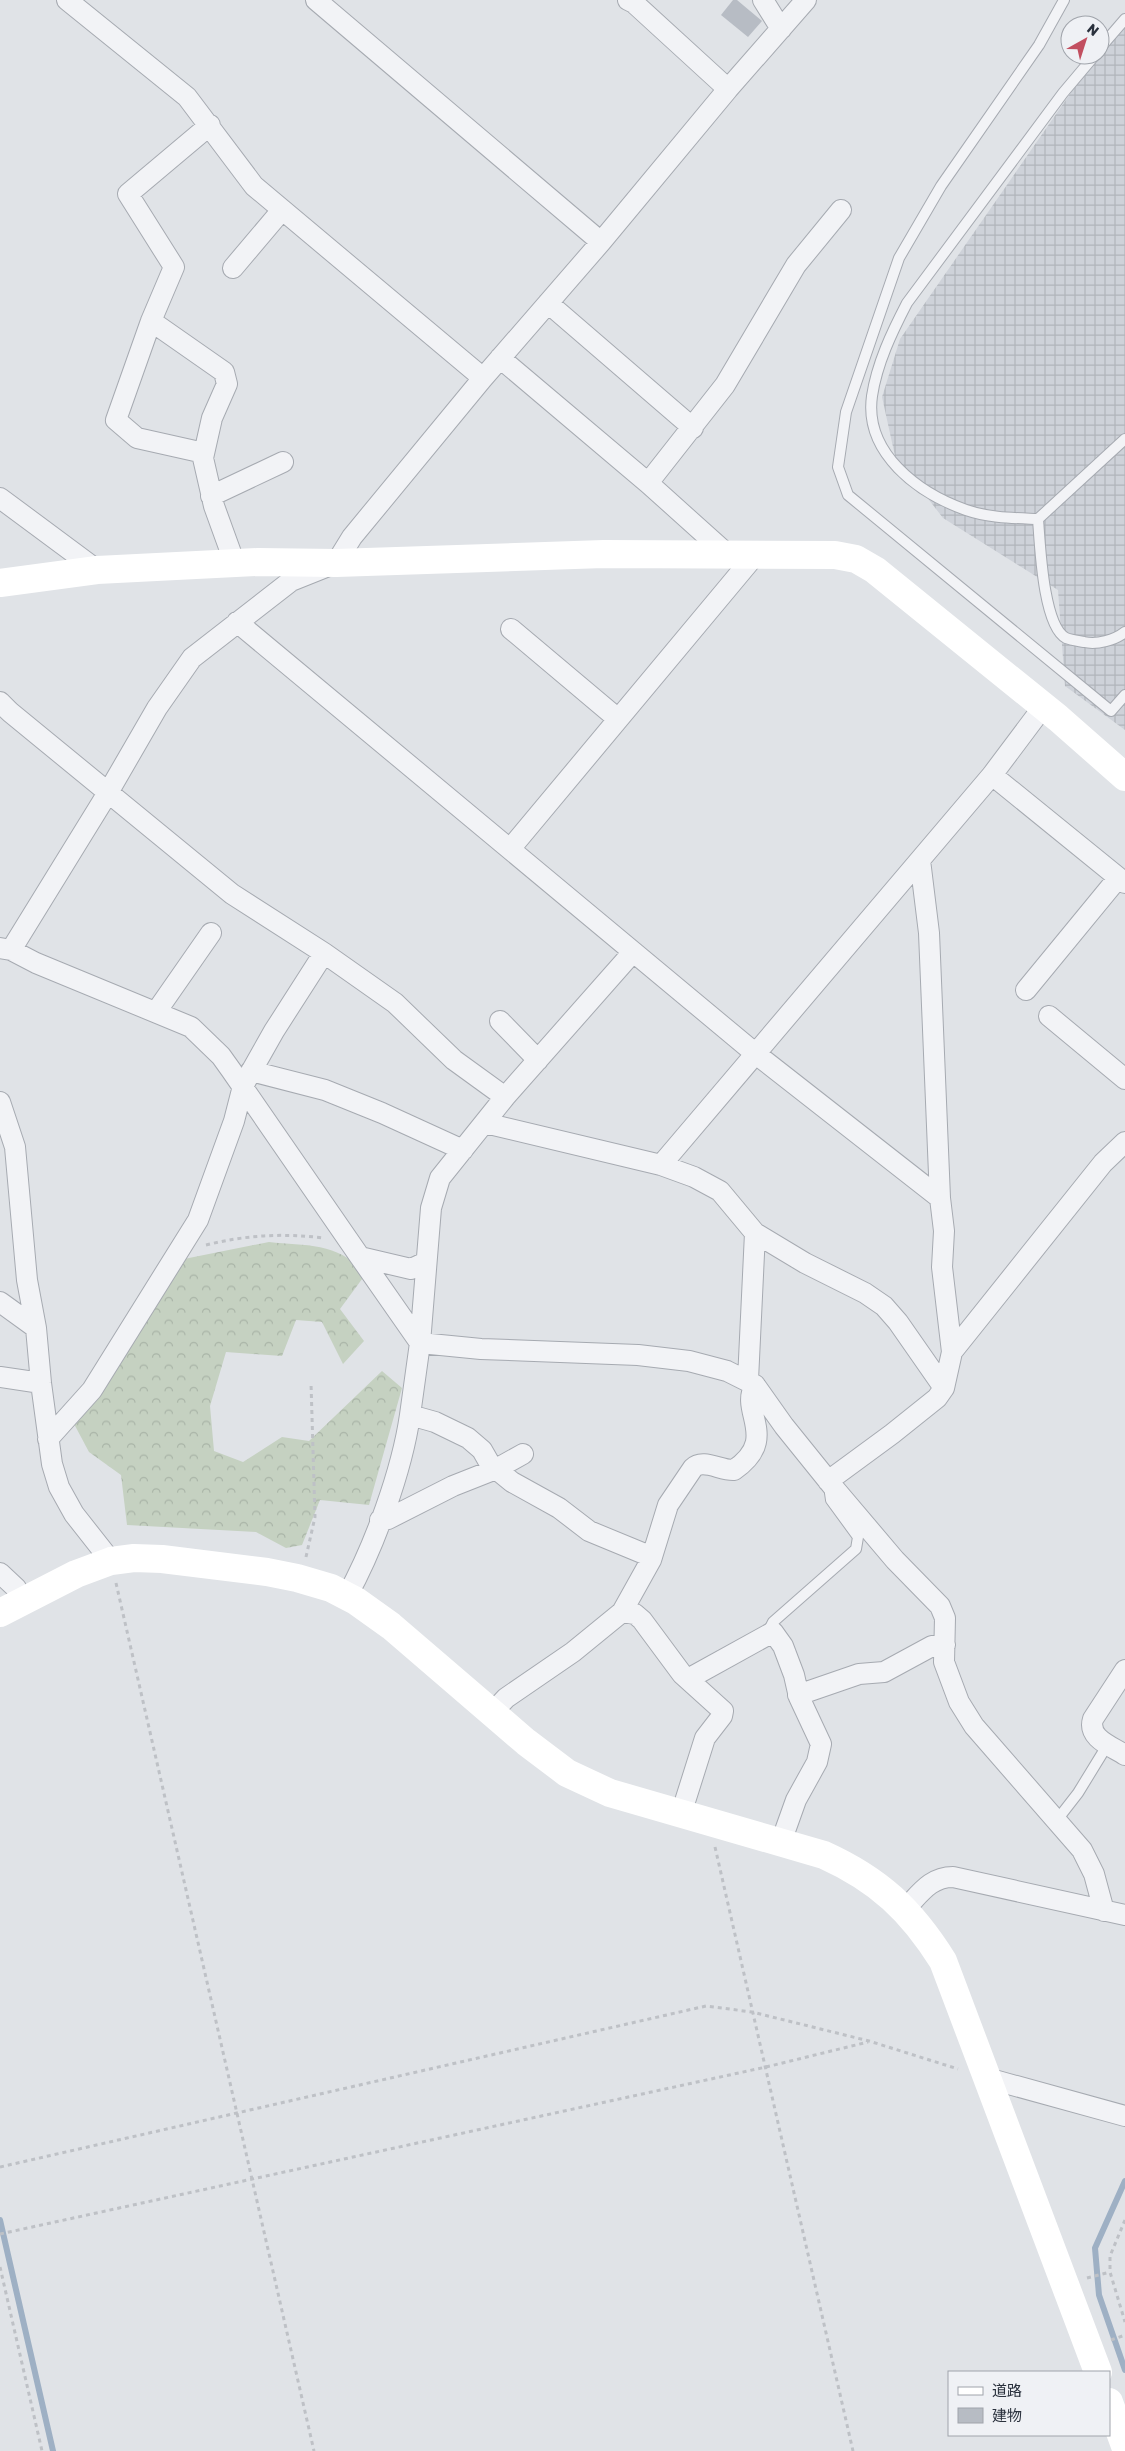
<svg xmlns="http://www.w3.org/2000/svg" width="1125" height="2451" font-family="Rubik,'Noto Sans JP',sans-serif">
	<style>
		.industrial { fill: url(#industrial-grid) }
		.forest { fill: url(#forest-crowns) }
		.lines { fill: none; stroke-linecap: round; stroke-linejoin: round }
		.stream { stroke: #9eb0c4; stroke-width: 6 }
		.building { fill: #b7bcc4 }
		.lane-casing { stroke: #a6aab1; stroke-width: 12 }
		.street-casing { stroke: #a6aab1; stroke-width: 22 }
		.path { stroke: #bec1c6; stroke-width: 3; stroke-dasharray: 4 4; stroke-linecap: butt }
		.lane { stroke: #f2f3f6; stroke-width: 10 }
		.street { stroke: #f2f3f6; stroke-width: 20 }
		.secondary { stroke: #fff; stroke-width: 28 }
	</style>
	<defs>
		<pattern id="industrial-grid" width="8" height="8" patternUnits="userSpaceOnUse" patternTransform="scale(1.25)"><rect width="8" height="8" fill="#ced2d9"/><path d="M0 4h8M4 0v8" fill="none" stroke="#b1b5bb"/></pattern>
		<pattern id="forest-crowns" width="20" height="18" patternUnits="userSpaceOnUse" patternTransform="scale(1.25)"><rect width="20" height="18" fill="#c5d1c1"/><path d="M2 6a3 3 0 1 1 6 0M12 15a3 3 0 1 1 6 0" fill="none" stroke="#a9b4a7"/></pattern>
	</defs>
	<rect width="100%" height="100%" fill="#e0e3e7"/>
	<path class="industrial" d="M1125,15V730L1065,686L1058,590L943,518L895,456L882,397L900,339L1097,55H1100V51Z"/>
	<path class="forest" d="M269,1242C306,1246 341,1242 365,1275L340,1309L364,1341L343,1364L322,1322L296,1320L282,1356L226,1352L210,1406L214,1451L243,1462L282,1437L309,1441L382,1371L402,1388L369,1505L320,1500L302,1545L286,1548L256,1532L127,1525L121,1475L89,1452L73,1422L184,1259Z"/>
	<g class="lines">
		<path class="stream" d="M1125,2181L1095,2248L1099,2295L1125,2370
			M0,2220L53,2451"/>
	</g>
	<path class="building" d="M733,0H737L762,21L748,37L721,15Z"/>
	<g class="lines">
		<defs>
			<path id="lane" d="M1064,0L1039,45L941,186L899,258L846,412L838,467L848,495L1111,711L1125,695
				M1100,48L1125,19
				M1095,55L1063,93L907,303C892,332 877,363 872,396C864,453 918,493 966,510C989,518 1014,518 1038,519L1125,439
				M1038,519C1040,544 1043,626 1066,638C1071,640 1079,641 1084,642C1097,645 1115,640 1125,632
				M773,1632L771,1626L773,1622L856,1549L858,1537L831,1500L830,1493
				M1057,1820L1078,1793L1108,1744"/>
			<path id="street" d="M67,0L187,97L254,186L483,378
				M316,0L601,242
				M628,0L634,3L728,89
				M763,0L781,29
				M233,268L282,210
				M548,303L693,428
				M151,321L224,372L227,384L212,418L203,458L214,506L235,564
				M500,358L648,483L727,554
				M204,453L137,438L116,420L151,321L174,267L128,194L210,125
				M648,483L725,385L796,265L841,210
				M211,496L283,462
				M0,498L97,570
				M237,622L756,1054L940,1198L944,1231L942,1267L952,1352L944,1388L937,1398L892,1434L828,1481
				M511,629L618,719
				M0,702L10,712L232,894L324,953L395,1003L454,1060L505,1097
				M992,775L1125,883
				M510,849L756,554
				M920,860L929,933L940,1198
				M0,948L11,950L36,963L191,1027L221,1056L231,1070L360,1257L411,1269L426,1262
				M11,950L109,791L157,708L192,658L291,581L336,563L352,537L483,378L601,242L728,89L806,0
				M633,952L505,1097L440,1178L431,1208L420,1343L481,1349L638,1355L689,1361L727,1371L755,1385L784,1426L834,1488L895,1560L940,1606L945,1618L944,1662L959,1702L974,1726L1082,1850L1094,1874L1104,1911
				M1026,990L1118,878
				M156,1012L211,933
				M1049,1016L1125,1079
				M500,1021L538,1060
				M251,1071L325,1090L382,1113L463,1150
				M0,1102L15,1147L27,1280L36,1328L41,1383L52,1464L59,1487L74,1514L111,1561
				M485,1123L661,1165L694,1177L720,1191L755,1233L805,1263L865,1293L884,1306L898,1322L944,1388
				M661,1165L992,775L1043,707
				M360,1257L420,1343L410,1415
				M0,1302L36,1328
				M952,1352L1103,1163L1125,1142
				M0,1377L41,1383
				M748,1380L755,1233
				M48,1439L92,1390L198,1220L234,1121L243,1086L274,1031L324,953
				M380,1520L388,1519L453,1486L496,1469L523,1454
				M0,1573L16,1588L22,1600
				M347,1596C374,1547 402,1471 410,1415L435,1422L468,1438L482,1450L490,1464L512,1482L559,1508L589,1531L652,1557
				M622,1612L651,1560L668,1505L693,1468C703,1458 721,1471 734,1470C780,1438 739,1412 755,1385
				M1125,1670L1093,1719C1087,1738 1111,1746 1125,1755
				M688,1679L773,1632L783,1646L794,1675L799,1697L821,1744L817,1762L796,1800L781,1842
				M798,1695L859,1674L884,1672L932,1646L945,1645
				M492,1713L506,1698L573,1652L622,1612L635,1614L642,1620L682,1674L723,1711L722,1716L705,1738L681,1814
				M905,1909C920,1894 930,1877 953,1877L1125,1915
				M987,2078L1125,2116"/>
		</defs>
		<use href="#lane" class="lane-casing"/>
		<use href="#street" class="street-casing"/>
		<path class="path" d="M206,1245C246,1235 283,1233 324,1238
			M306,1557L315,1517L311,1383
			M116,1583L314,2451
			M715,1847L853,2451
			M0,2167L706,2006L752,2012L869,2041L958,2069
			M1125,2220L1110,2256V2272L1125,2322
			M0,2234L766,2067L868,2042
			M0,2267L42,2451
			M1087,2278L1110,2272
			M1111,2340L1125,2335"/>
		<use href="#lane" class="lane"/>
		<use href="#street" class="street"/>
		<path class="secondary" d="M0,583L97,570L258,562L336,563L604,554L835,555L856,559L875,570L1058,718L1125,777
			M0,1613L76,1574L111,1561L134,1558L162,1559L267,1572L297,1578L331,1588L356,1601L391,1626L526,1742L567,1773L610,1793L824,1855C879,1880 911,1910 943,1961L1098,2372
			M1109,2402L1125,2446"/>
	</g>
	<rect x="948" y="2371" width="162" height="65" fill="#eff1f5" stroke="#a0a4ab"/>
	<rect x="958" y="2387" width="25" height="8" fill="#ffffff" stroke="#a0a4ab"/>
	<text x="992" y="2396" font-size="15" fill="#2a313d">道路</text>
	<rect x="958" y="2408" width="25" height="15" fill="#b7bcc4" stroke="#a0a4ab"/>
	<text x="992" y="2421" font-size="15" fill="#2a313d">建物</text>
	<g transform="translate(1085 40) rotate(39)"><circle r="24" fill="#eff1f5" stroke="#a0a4ab"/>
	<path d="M0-4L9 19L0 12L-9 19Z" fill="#c24f60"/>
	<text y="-8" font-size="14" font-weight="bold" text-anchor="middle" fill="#2a313d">N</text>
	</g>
</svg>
